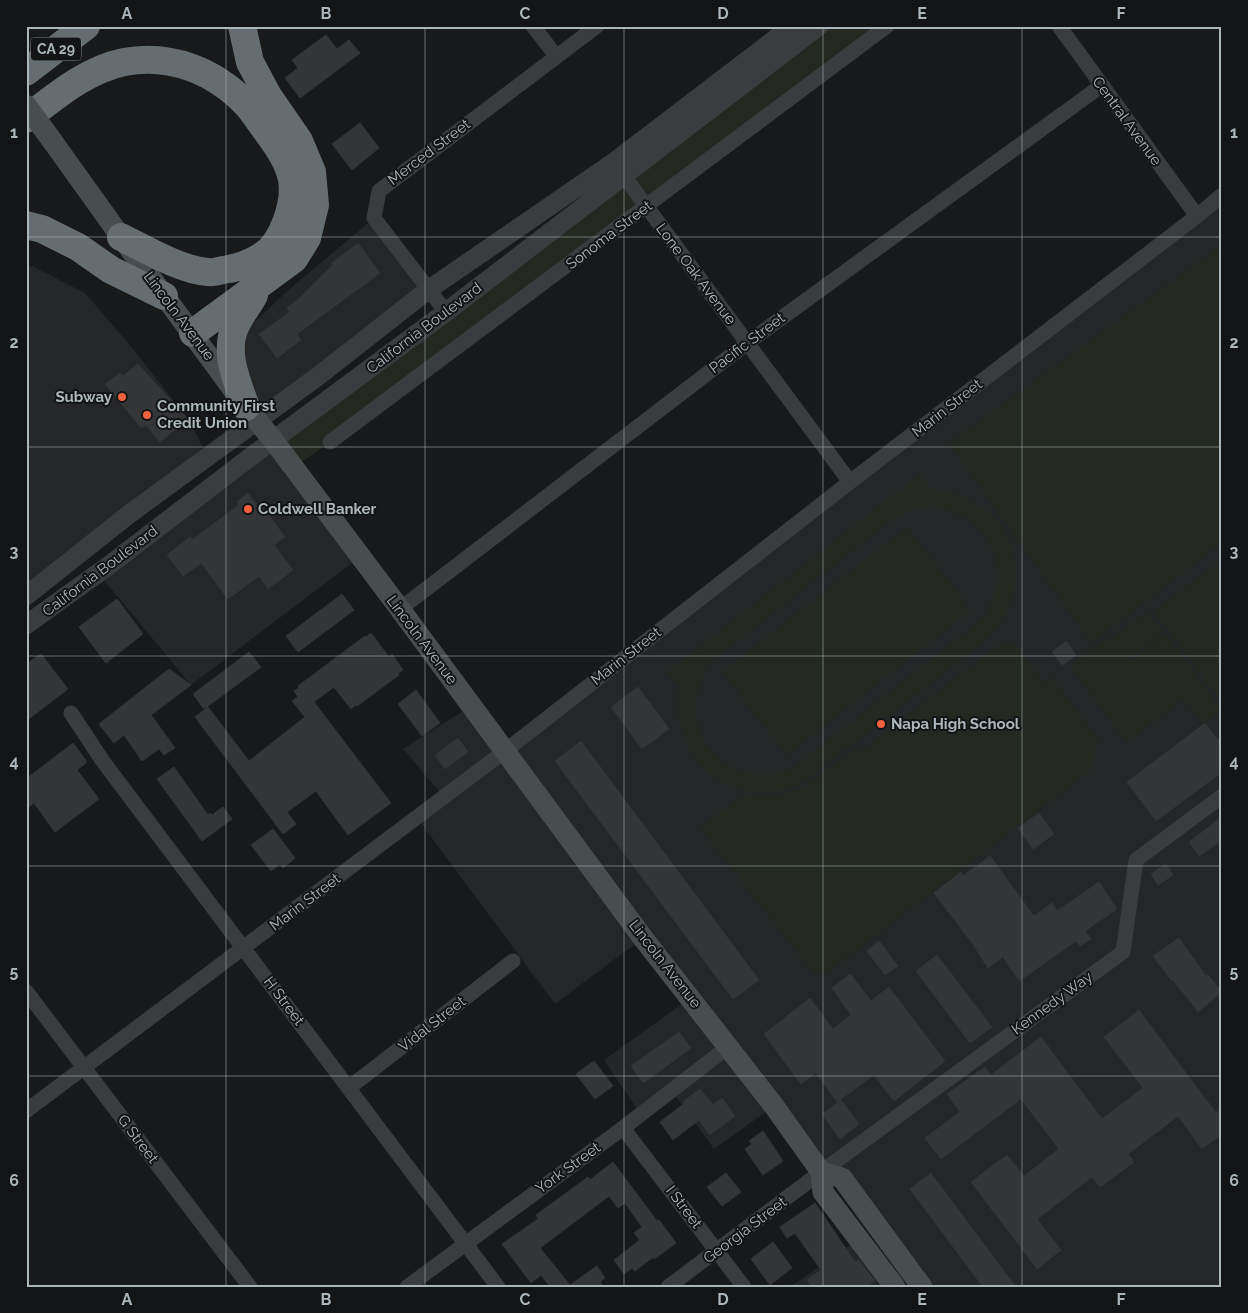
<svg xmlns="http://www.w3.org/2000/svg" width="1248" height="1313" font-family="Raleway,sans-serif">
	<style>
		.built { fill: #242628 }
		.green { fill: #232920; fill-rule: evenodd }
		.building { fill: #333537; stroke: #333437 }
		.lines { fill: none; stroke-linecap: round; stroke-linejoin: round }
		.minor { stroke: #3a3d40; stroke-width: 15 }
		.tertiary { stroke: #3a3d40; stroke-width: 19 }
		.secondary { stroke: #484d4f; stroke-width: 21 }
		.motorway { stroke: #666d70; stroke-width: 28 }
		.secondary-bridge { stroke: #484d4f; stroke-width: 21 }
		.grid { fill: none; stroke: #abb6ba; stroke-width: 1; stroke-opacity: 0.55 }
		.poi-dot { fill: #ee613d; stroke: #131416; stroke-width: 2 }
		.labels { text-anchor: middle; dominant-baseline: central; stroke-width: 4; stroke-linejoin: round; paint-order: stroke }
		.shield { fill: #131416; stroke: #7d8589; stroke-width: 1 }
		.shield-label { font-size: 14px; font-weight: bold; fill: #abb6ba }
		.street-label { font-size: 15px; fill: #abb6ba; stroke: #131416 }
		.poi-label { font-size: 15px; font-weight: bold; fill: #abb6ba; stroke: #131416; text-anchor: start }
		.neatline { fill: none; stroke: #abb6ba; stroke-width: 2 }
		.grid-label { font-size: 16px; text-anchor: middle; font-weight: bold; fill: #abb6ba }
	</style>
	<rect width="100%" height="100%" fill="#18191b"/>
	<path class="built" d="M1222,195V1287H922L774,1106L714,1149L672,1091L641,1115L604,1060L690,998L643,938L555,1004L417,818L444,797L403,749L471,706L505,751Z
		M374,218L428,290L257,421L231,345L284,294Z
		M26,266H32L85,293L130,345L188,419L208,456L26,596Z
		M273,440L360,557L191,685L98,573Z
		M859,1239L895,1287H790Z"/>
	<path class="green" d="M819,26H887L330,442L293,468L273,440Z
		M1222,245V543L1091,643L949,443Z
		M920,474L931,489C1015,496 1045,586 983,643L802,783C793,787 783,791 773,792C711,799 669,745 679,687L667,672ZM928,507C990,511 1018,572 980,621L794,767C723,797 666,723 712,661L889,522L908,511Z
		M907,527L971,610L787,755L722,672Z
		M1222,560V703L1153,611Z
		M1148,611L1164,633L1126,661L1127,663L1166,634L1222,710L1203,724L1184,699L1126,742L1070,666L1108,638L1115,646L1110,639Z
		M1004,641L1014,642L1044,683L1052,677L1098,739L1092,769L827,973L813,972L699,827L744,795L770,796L787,793L803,787L856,748L860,752Z"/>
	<path class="building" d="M326,35L337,49L349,40L360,53L300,98L285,78L298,68L292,60Z
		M360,123L379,148L352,170L332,144Z
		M358,243L380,273L297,334L301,340L277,358L259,334L290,312L287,308L298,300L333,265L332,263Z
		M138,364L188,419L160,442L146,425L141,428L105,384L120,373L123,376Z
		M248,493L259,508L262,506L285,537L274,545L293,570L268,589L259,576L228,599L201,563L183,576L167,555L190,537L192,540L239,505L237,502Z
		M342,594L354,610L298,652L286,636Z
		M117,599L143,634L106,663L79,627Z
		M371,633L389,657L392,654L403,670L398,673L399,675L357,706L356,705L351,709L334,687L314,702L391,803L348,835L316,791L287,812L296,824L283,834L195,717L208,707L249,761L305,717L292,701L298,697L294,691L299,688L298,686L365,636L366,637Z
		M1066,641L1076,655L1062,665L1052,652Z
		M249,652L261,667L204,709L193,694Z
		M41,654L68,689L26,721V664Z
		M169,669L191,685L151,715L175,748L164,755L159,749L142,761L124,735L114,743L99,724Z
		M638,687L669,729L642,749L611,707Z
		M416,690L440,723L422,736L398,704Z
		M1205,723L1222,745V772L1156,821L1127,782Z
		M458,738L468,752L445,769L435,755Z
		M581,741L759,980L733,999L555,761Z
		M73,743L87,762L77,770L99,799L55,832L34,803L26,809V779Z
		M174,767L208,815L210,813L212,815L223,807L232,819L202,841L157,779Z
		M1039,813L1054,834L1033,849L1018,828Z
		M1222,817V840L1199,856L1189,842Z
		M273,829L295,858L283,868L280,864L271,871L251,845Z
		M990,856L1034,916L1052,903L1057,911L1099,882L1117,909L1085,931L1091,939L1080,946L1076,941L1019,981L1003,957L988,968L972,943L934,893L961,872L963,876Z
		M1166,864L1173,875L1158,885L1151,874Z
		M1179,938L1206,976L1208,975L1222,992L1198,1012L1173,980L1172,981L1153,956Z
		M879,941L898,966L885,975L867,951Z
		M937,955L992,1027L970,1043L916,971Z
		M850,974L871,1001L889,987L945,1061L894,1101L874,1075L837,1102L816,1073L801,1084L764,1034L810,998L833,1029L851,1015L832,988Z
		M1139,1010L1216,1113L1222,1108V1134L1202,1149L1178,1116L1128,1154L1134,1162L1100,1187L1092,1177L1037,1219L1061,1250L1037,1269L971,1182L1007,1155L1024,1176L1059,1149L1021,1099L941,1159L925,1138L960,1112L947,1094L985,1067L991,1075L1041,1037L1102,1119L1143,1088L1104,1037Z
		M679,1032L691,1048L643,1083L631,1066Z
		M594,1061L613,1086L595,1099L576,1074Z
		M700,1089L713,1105L722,1098L735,1116L710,1135L699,1120L673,1140L660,1122L685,1103L684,1101Z
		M841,1100L859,1124L840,1139L822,1114Z
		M763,1131L783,1161L763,1175L745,1149L752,1144L749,1141Z
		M613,1162L657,1221L659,1220L676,1243L654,1259L653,1257L635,1271L632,1268L624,1274L614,1260L640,1240L634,1233L642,1227L625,1203L618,1208L609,1196L540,1248L570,1285L597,1266L605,1278L600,1282L603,1287H550L541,1275L531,1283L502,1244L538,1219L536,1215L588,1177L590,1180Z
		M726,1173L741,1192L722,1206L707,1187Z
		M931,1173L1016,1287H983L910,1189Z
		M815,1203L855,1262L859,1260L875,1281L866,1287H812L807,1280L821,1270L795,1233L787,1238L780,1227Z
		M773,1242L792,1268L770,1285L751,1259Z"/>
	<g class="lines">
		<path class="minor" d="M533,26L556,56
			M1059,26L1197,216
			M618,168L850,482
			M446,312L374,218L379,191L597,26
			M330,442L887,26
			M400,609L747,343L1101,86
			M71,713L102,760L498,1287
			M26,991L250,1287
			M350,1087L513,961
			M26,1111L505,751L850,482L1197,216L1222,195
			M623,1128L744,1287
			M407,1287L623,1128L728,1047
			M668,1287L821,1172L1123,952L1136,860L1222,796"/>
		<path class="tertiary" d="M26,596L128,515L317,377L428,290L614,162L792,26
			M26,625L108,566L249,458L446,312L819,26"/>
		<path class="secondary" d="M53,142L121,237L246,407L273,440L397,605L643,938L774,1106L821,1172L823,1192L895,1287
			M821,1172L842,1178L922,1287"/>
		<path class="motorway" d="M26,72L86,26
			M26,119C56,96 86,70 124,62C170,53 215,71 247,105C253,112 259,121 265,129C276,144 288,160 292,179C296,203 283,243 262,256C250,264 237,268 223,270C218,271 213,273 208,272C181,270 145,249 121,237
			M26,225L42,229L78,247L111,270L164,296
			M193,333L294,259L307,238L315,205L312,172L299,141L268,96L250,62L242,26
			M246,407C237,382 223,351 236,325C241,314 249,305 254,295"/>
		<path class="secondary-bridge" d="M26,105L53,142"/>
	</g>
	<path class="grid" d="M226,26V1287M425,26V1287M624,26V1287M823,26V1287M1022,26V1287M26,237H1222M26,447H1222M26,656H1222M26,866H1222M26,1076H1222"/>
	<g class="poi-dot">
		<circle cx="122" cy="397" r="5"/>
		<circle cx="147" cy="415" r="5"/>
		<circle cx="248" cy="509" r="5"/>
		<circle cx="881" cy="724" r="5"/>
	</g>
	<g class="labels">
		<rect class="shield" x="31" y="37.5" width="50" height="23" rx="4"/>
		<g class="shield-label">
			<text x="56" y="49">CA 29</text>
		</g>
		<g class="street-label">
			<text transform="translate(1127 121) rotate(54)">Central Avenue</text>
			<text transform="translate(429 152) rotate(-37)">Merced Street</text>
			<text transform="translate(609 235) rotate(-37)">Sonoma Street</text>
			<text transform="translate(696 274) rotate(53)">Lone Oak Avenue</text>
			<text transform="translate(179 316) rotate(53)">Lincoln Avenue</text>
			<text transform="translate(424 328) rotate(-37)">California Boulevard</text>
			<text transform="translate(747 343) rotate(-37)">Pacific Street</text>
			<text transform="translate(947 408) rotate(-38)">Marin Street</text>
			<text transform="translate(100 571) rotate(-37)">California Boulevard</text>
			<text transform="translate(422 640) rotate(53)">Lincoln Avenue</text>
			<text transform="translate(626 656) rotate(-38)">Marin Street</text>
			<text transform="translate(305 902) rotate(-37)">Marin Street</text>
			<text transform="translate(665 964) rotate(52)">Lincoln Avenue</text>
			<text transform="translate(284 1001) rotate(53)">H Street</text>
			<text transform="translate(1052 1003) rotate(-36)">Kennedy Way</text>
			<text transform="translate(432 1024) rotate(-38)">Vidal Street</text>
			<text transform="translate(138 1139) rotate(53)">G Street</text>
			<text transform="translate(568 1168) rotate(-36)">York Street</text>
			<text transform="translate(684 1207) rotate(53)">I Street</text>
			<text transform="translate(745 1230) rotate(-37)">Georgia Street</text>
		</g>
		<g class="poi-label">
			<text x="112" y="397" text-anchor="end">Subway</text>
			<text x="157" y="406">Community First<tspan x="157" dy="17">Credit Union</tspan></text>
			<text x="258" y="509">Coldwell Banker</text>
			<text x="891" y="724">Napa High School</text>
		</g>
	</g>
	<rect width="1248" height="1313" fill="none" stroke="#131416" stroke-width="55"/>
	<rect x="28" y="28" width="1192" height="1258" class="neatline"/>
	<g class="grid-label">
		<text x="127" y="19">A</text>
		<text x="326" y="19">B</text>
		<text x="525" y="19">C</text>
		<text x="723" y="19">D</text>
		<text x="922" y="19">E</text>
		<text x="1121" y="19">F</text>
		<text x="14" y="138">1</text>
		<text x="1234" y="138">1</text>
		<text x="14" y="348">2</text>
		<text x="1234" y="348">2</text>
		<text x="14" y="557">3</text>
		<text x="1234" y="557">3</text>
		<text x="14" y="767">4</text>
		<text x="1234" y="767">4</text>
		<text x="14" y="977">5</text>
		<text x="1234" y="977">5</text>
		<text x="14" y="1186">6</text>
		<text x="1234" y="1186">6</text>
		<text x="127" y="1305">A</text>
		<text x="326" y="1305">B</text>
		<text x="525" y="1305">C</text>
		<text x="723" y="1305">D</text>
		<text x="922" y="1305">E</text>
		<text x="1121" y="1305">F</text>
	</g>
</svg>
